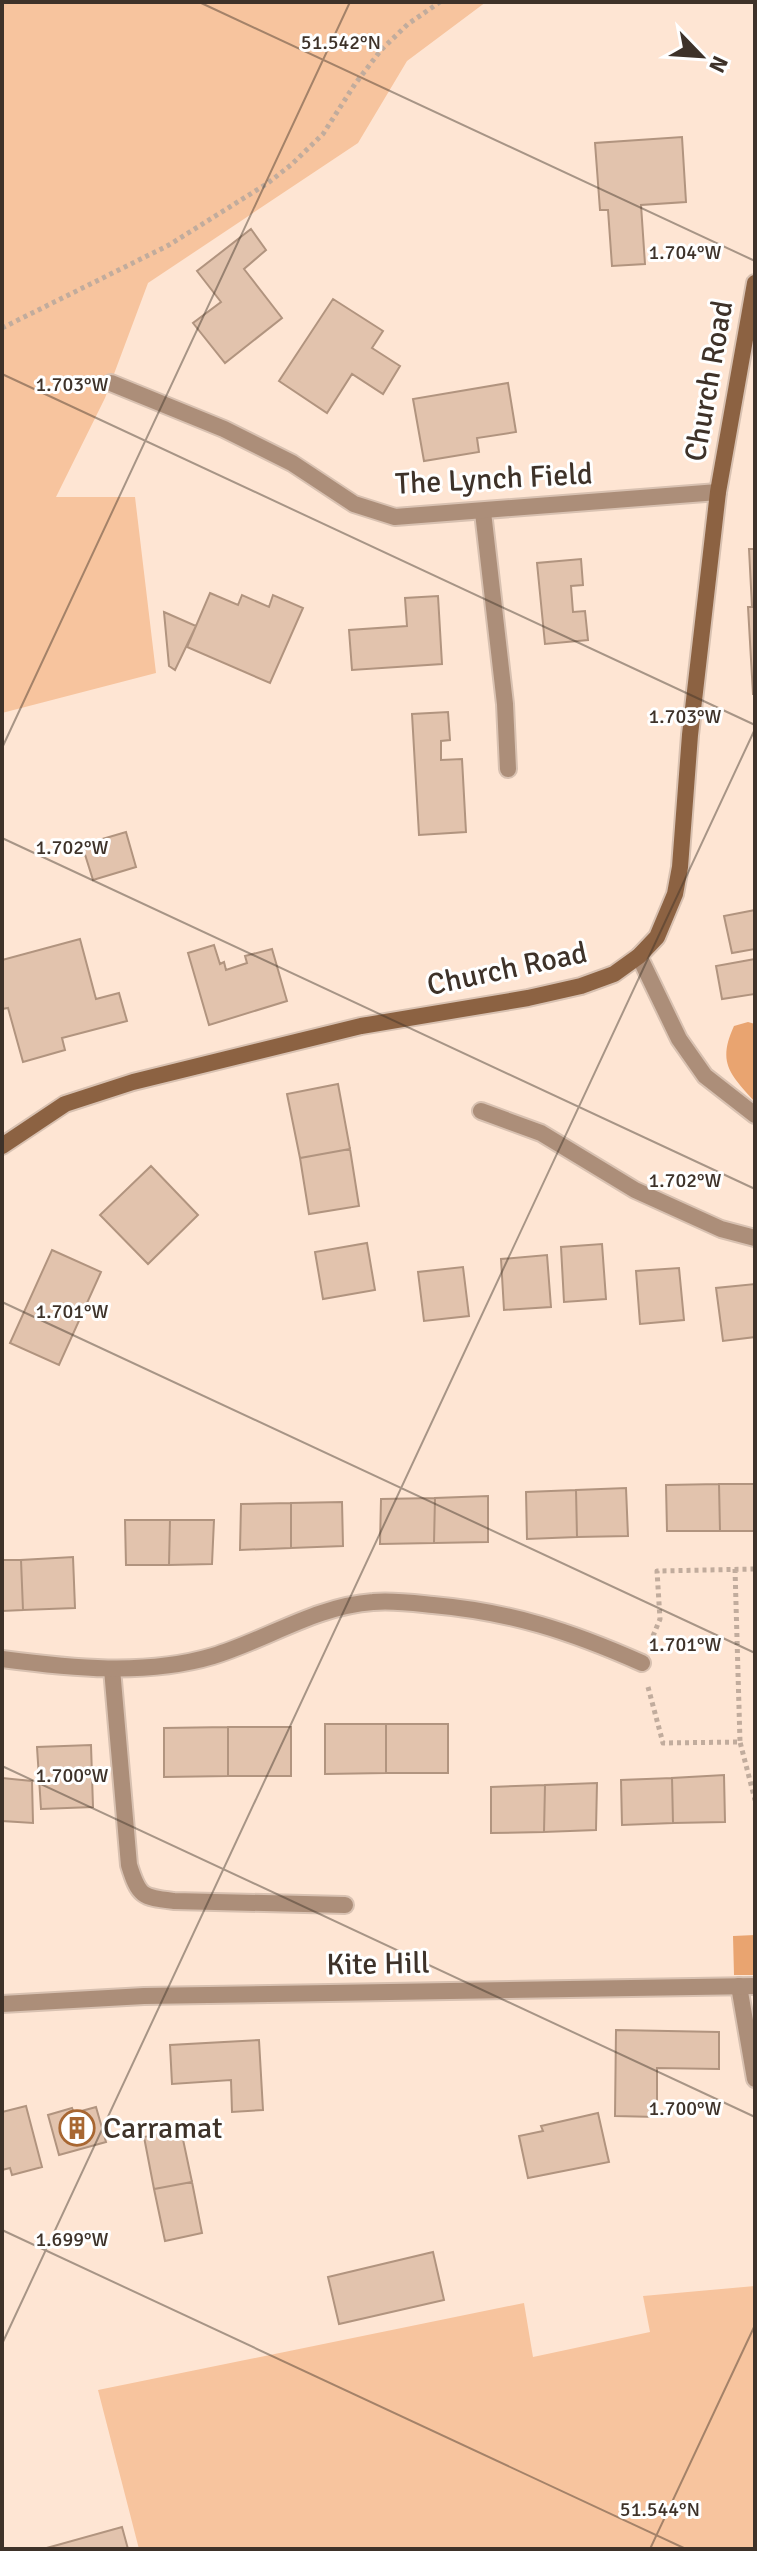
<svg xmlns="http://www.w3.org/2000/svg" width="757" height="2551" font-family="Signika,sans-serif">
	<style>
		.green { fill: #f7c49e }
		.forest { fill: #e9a470 }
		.building { fill: #e2c3ad; stroke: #b1947f; stroke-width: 2 }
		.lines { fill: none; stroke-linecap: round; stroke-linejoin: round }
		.lane-casing { stroke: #d8c1b1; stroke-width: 20 }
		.street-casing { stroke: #d8c1b1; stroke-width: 20 }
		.secondary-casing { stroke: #d8c1b1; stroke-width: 20 }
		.path { stroke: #c1ac9d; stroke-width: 5; stroke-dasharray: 4 4; stroke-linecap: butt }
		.lane { stroke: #ac8e79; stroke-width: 16 }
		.street { stroke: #ac8e79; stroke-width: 16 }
		.secondary { stroke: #8c6242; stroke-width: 16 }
		.ticks { fill: none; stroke: #3e3229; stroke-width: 2; stroke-opacity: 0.45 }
		.labels { text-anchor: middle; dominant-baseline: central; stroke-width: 6; stroke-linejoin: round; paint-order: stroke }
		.street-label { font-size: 30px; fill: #3e3229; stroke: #fff }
		.poi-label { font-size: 30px; fill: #3e3229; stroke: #fff; text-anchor: start }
		.ticks-label { font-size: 20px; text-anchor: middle; fill: #3e3229; stroke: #fff; stroke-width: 6; stroke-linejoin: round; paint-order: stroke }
	</style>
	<rect width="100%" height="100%" fill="#fee5d3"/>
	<path class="green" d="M2,2H486L407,61L358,143L148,283L105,398L56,497H135L156,673L2,713Z
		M755,2286V2549H139L98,2390L524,2303L533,2357L650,2332L643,2296Z"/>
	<path class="forest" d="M748,1022L755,1024V1102C730,1074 717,1063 734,1026Z
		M755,1935V1975H734L733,1936Z"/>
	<path class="building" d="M682,137L686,202L641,205L645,264L612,266L608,210H600L595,143Z
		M251,229L266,250L244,269L282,318L225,363L193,323L221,302L197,271Z
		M333,299L383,331L372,348L400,366L383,394L352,374L327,413L279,381Z
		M508,383L516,432L477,438L479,452L424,461L413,399Z
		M749,549H755V694H753L748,607H752Z
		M581,559L583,585L571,586L573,612L585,611L588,640L545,644L537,563Z
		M210,593L238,605L242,595L269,607L273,595L303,608L270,683L187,647Z
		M438,596L442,664L352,670L349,630L407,626L405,598Z
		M164,612L196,626L175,670L169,666Z
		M448,712L450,740L441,741V760L462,759L466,832L419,835L412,714Z
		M126,832L136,867L93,880L82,845Z
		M755,910V949L732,953L724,916Z
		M80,939L96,999L119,993L127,1021L62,1038L65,1050L23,1062L8,1008L2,1009V960Z
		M214,945L220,964L224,962L226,970L247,963L245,956L272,949L287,1001L209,1025L188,953Z
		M755,959V994L722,999L716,966Z
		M338,1084L350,1149L300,1158L287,1094Z
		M350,1149L359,1206L309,1214L300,1158Z
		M151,1166L198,1215L148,1264L100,1215Z
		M367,1243L375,1290L323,1299L315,1252Z
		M602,1244L606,1299L564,1302L561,1247Z
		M52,1250L101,1272L59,1365L10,1343Z
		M547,1255L551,1307L504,1310L501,1259Z
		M463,1267L469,1316L424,1321L418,1272Z
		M679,1268L684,1320L640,1324L636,1271Z
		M755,1284V1337L723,1341L716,1288Z
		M719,1484H755V1531H720Z
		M719,1484L720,1531H667L666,1485Z
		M626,1488L628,1536L577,1537L576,1490Z
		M576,1490L577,1537L527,1539L526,1492Z
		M488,1496V1542L434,1543L435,1498Z
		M435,1498L434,1543L380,1544L381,1499Z
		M342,1502L343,1546L291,1548V1503Z
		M291,1503V1548L240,1550L241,1504Z
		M125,1520H170L169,1565H126Z
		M170,1520H214L212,1564L169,1565Z
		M73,1557L75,1608L23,1610L21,1560Z
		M2,1560H21L23,1610L2,1611Z
		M325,1724H386V1773L325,1774Z
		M386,1724H448V1773H386Z
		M228,1727H291V1776H228Z
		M228,1727V1776L164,1777V1728Z
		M91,1745L93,1807L41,1809L37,1747Z
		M724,1775L725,1822L673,1823L672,1778Z
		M2,1778L32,1781L33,1823L2,1821Z
		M672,1778L673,1823L622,1825L621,1780Z
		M597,1783L596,1830L544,1832L545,1785Z
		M545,1785L544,1832L491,1833V1787Z
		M616,2030L719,2032V2069L657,2068V2117L615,2116Z
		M259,2040L263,2110L232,2112L231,2080L172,2084L170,2045Z
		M26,2106L42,2167L12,2175L10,2168L2,2170V2112Z
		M96,2107L106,2142L59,2155L48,2115L72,2108L74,2113Z
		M598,2113L609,2162L528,2178L519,2136L543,2131L541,2126Z
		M181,2130L192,2182L154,2189L144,2137Z
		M192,2182L202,2233L165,2241L154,2189Z
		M433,2252L444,2300L339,2324L328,2277Z
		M122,2527L128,2549H43Z"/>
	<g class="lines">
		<defs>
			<path id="lane" d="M483,512L505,704L508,769
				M112,1669L129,1865C139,1897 142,1897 174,1901L345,1905
				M739,1986L755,2079"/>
			<path id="street" d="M111,383L224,429L292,463L354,504L395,517L718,492
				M639,956L679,1039L705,1076L755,1115
				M481,1111L541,1133L635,1190L721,1229L755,1238
				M2,1659C70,1668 146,1676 213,1656C266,1640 316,1606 373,1602C392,1600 414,1603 433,1605C511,1612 570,1631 642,1663
				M2,2004L144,1996L755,1986"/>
			<path id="secondary" d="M2,1146L65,1104L133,1082L361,1026L528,998L581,986L614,974L639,956L657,937L675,894L680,867L690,735L718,492L755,283"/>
		</defs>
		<use href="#lane" class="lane-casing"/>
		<use href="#street" class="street-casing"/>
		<use href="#secondary" class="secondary-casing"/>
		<path class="path" d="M2,328L169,245L268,183L292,164L323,134L355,84L381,50L408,24L440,2
			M735,1569L740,1742
			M653,1636L660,1619L657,1571L755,1569
			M648,1687L663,1743L740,1742L755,1800"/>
		<use href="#lane" class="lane"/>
		<use href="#street" class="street"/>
		<use href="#secondary" class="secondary"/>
	</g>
	<path class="ticks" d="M199,2L755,261M2,374L755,725M2,748L350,2M2,838L755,1189M2,1302L755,1653M2,1766L755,2117M2,2230L686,2549M2,2344L755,729M650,2549L755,2325"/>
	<defs>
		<symbol id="building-ring" viewBox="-11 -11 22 22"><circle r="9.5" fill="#fff" stroke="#a86732" stroke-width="1.5"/><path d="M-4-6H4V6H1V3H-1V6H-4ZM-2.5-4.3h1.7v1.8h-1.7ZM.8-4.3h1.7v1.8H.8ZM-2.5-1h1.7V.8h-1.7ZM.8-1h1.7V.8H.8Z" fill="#a86732"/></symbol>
	</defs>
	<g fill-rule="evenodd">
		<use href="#building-ring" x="57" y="2108" width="40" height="40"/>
	</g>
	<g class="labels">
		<g class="street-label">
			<text transform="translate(709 381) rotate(-80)">Church Road</text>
			<text transform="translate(494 479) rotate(-3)">The Lynch Field</text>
			<text transform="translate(507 969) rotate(-12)">Church Road</text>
			<text transform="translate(378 1964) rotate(-1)">Kite Hill</text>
		</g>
		<g class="poi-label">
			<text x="103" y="2128">Carramat</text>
		</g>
	</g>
	<g class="ticks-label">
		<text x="341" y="49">51.542°N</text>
		<text x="685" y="259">1.704°W</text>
		<text x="72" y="391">1.703°W</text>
		<text x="685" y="723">1.703°W</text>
		<text x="72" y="854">1.702°W</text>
		<text x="685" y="1187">1.702°W</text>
		<text x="72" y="1318">1.701°W</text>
		<text x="685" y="1651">1.701°W</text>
		<text x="72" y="1782">1.700°W</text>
		<text x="685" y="2115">1.700°W</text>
		<text x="72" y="2246">1.699°W</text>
		<text x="660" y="2516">51.544°N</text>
	</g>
	<rect width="757" height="2551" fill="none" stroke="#3e3229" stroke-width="8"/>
	<g transform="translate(701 56) rotate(115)" stroke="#ffffff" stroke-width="6" paint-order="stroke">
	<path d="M0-6L14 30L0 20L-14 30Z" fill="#3e3229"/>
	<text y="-12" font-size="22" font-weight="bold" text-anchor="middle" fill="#3e3229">N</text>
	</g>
</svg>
